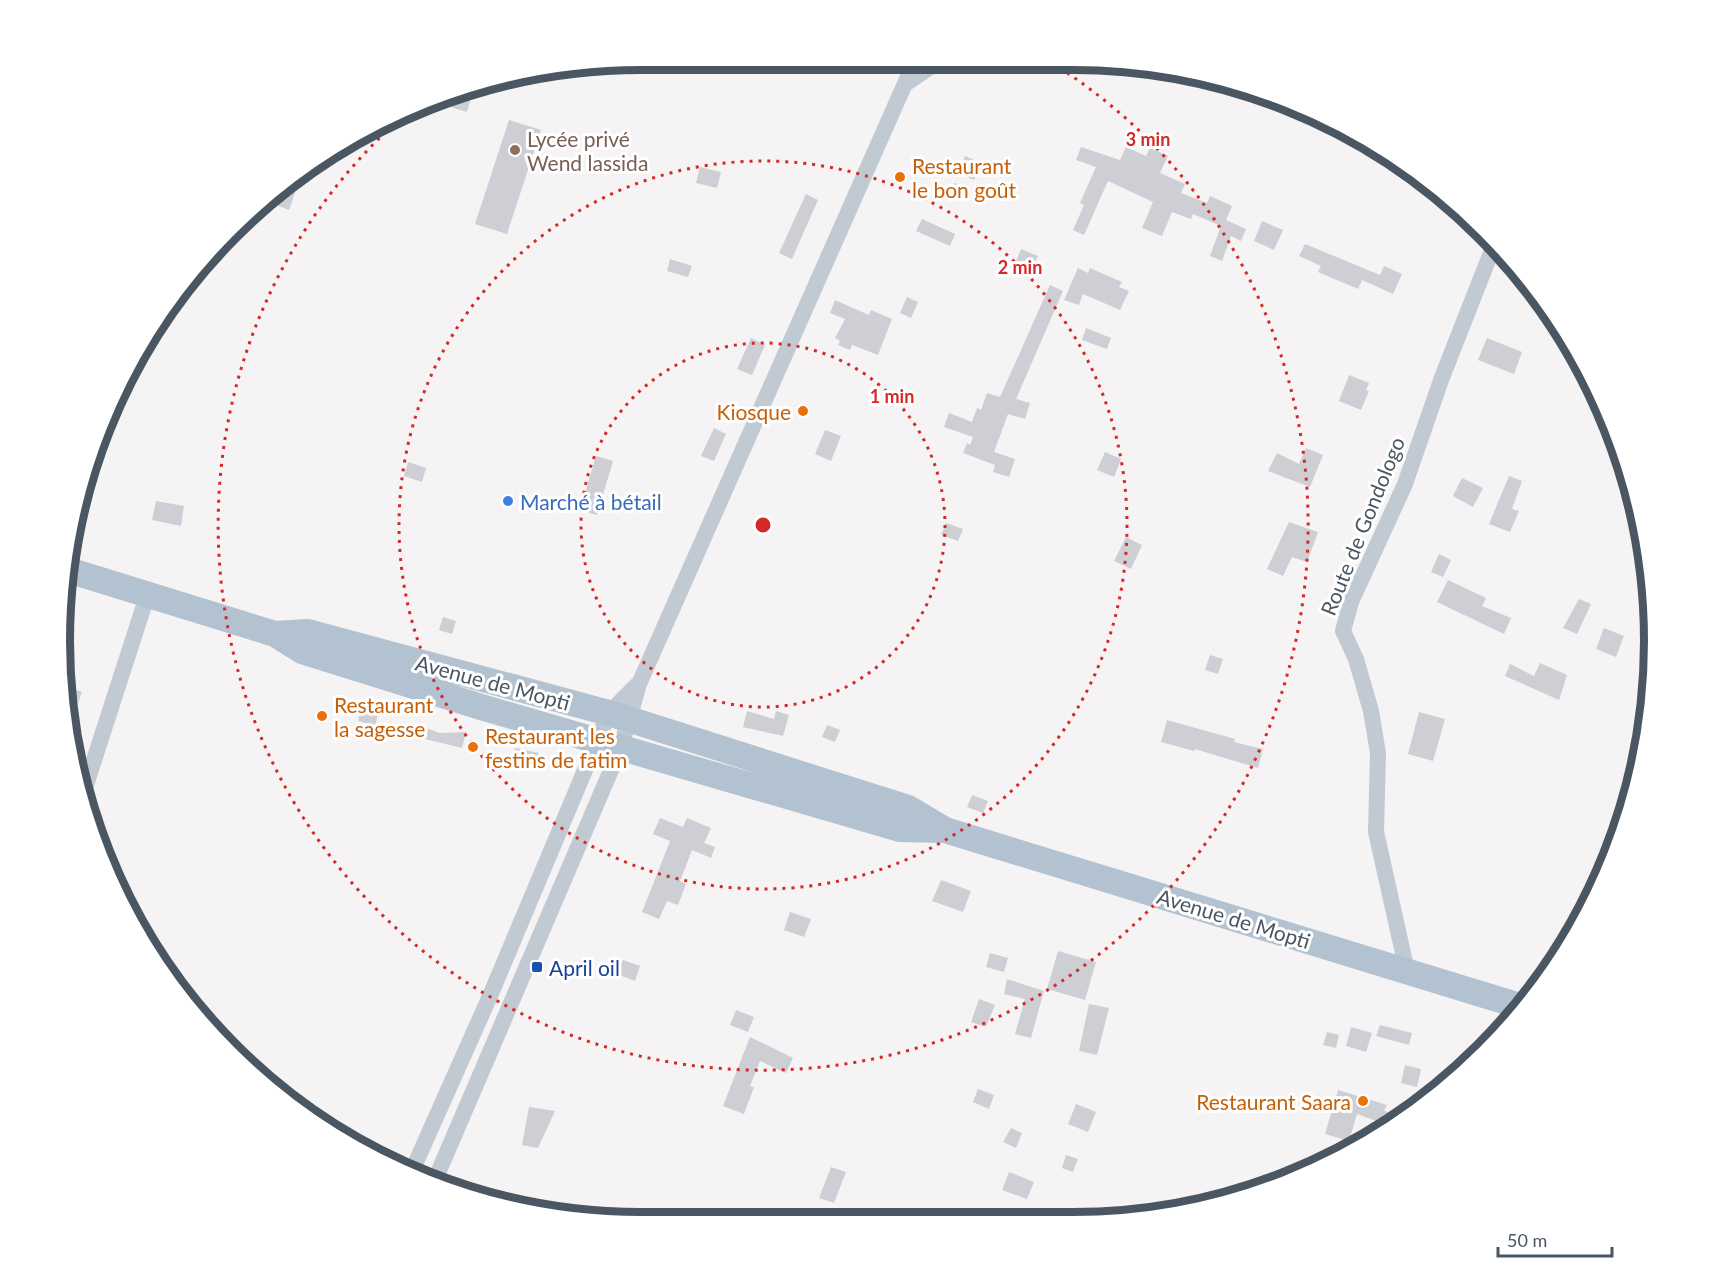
<svg xmlns="http://www.w3.org/2000/svg" width="1714" height="1283" font-family="Lato,sans-serif">
	<style>
		.building { fill: #cdcfd5 }
		.lines { fill: none; stroke-linecap: round; stroke-linejoin: round }
		.minor { stroke: #c1cad2; stroke-width: 16 }
		.primary { stroke: #b3c2d1; stroke-width: 26 }
		.ring { fill: none; stroke: #d62828; stroke-width: 3; stroke-dasharray: 3 6 }
		.education-dot { fill: #8d6e63; stroke: #fff; stroke-width: 2 }
		.food-dot { fill: #e8710a; stroke: #fff; stroke-width: 2 }
		.shop-dot { fill: #3f7fe0; stroke: #fff; stroke-width: 2 }
		.transit-dot { fill: #1a4fb4; stroke: #fff; stroke-width: 2 }
		.labels { text-anchor: middle; dominant-baseline: central; stroke-width: 6; stroke-linejoin: round; paint-order: stroke }
		.education-label { font-size: 21px; fill: #785e54; stroke: #fff; text-anchor: start }
		.food-label { font-size: 21px; fill: #c56008; stroke: #fff; text-anchor: start }
		.shop-label { font-size: 21px; fill: #366cbe; stroke: #fff; text-anchor: start }
		.street-label { font-size: 21px; fill: #4a5661; stroke: #fff }
		.transit-label { font-size: 21px; fill: #164399; stroke: #fff; text-anchor: start }
		.rim { fill: none; stroke: #4a5661; stroke-width: 8 }
		.centre { fill: #d62828; stroke: #fff; stroke-width: 3 }
		.ring-label { font-size: 18px; text-anchor: middle; font-weight: bold; fill: #d62828; stroke: #fff; stroke-width: 6; stroke-linejoin: round; paint-order: stroke }
	</style>
	<rect width="100%" height="100%" fill="#f5f3f3"/>
	<path class="building" d="M474,87L467,112L447,106L449,97Z
		M509,120L541,130L507,234L475,224Z
		M1081,147L1120,160L1126,147L1146,156L1150,148L1168,156L1160,173L1185,184L1181,193L1207,203L1210,196L1232,206L1226,220L1246,229L1241,241L1231,236L1222,261L1210,256L1221,226L1193,214L1191,219L1172,212L1162,236L1142,228L1153,202L1108,181L1084,235L1073,230L1084,205L1080,203L1096,167L1076,160Z
		M965,156L981,163L974,180L958,173Z
		M700,167L721,172L717,188L696,183Z
		M300,179L289,210L271,203L281,195Z
		M954,183L965,186L961,199L950,195Z
		M806,194L818,200L792,259L779,253Z
		M922,219L955,234L950,246L916,231Z
		M1262,221L1283,230L1274,250L1254,241Z
		M1305,244L1380,275L1384,266L1402,274L1393,294L1362,280L1358,289L1318,272L1321,266L1299,256Z
		M1021,249L1038,256L1031,272L1014,266Z
		M670,259L692,266L688,277L667,271Z
		M1078,268L1088,273L1090,268L1122,282L1119,287L1129,291L1120,310L1083,294L1079,305L1064,300Z
		M1050,285L1063,291L1016,399L1030,403L1025,419L1008,414L994,452L1015,459L1009,477L993,472L995,465L963,453L967,443L970,445L973,437L944,427L949,413L972,422L977,408L981,410L987,393L1000,397Z
		M907,297L918,302L911,318L900,313Z
		M835,300L869,315L871,310L892,319L878,355L852,345L850,350L838,345L840,341L835,338L845,319L830,313Z
		M1086,328L1111,338L1107,349L1082,340Z
		M751,338L765,345L752,375L737,369Z
		M1487,338L1522,352L1514,374L1478,360Z
		M1349,375L1369,383L1366,390L1369,391L1361,410L1339,401Z
		M714,428L726,434L714,461L701,456Z
		M825,430L841,436L831,461L815,454Z
		M1306,448L1323,455L1310,487L1268,471L1277,453L1299,464Z
		M1105,452L1121,459L1114,477L1097,470Z
		M596,456L613,461L597,515L580,510Z
		M408,462L426,468L422,482L404,476Z
		M1509,476L1522,481L1512,509L1519,511L1510,532L1489,524Z
		M1462,478L1483,488L1473,507L1453,496Z
		M156,501L184,506L181,526L152,520Z
		M1289,522L1318,532L1307,562L1292,557L1283,576L1267,569Z
		M946,523L963,529L958,541L941,535Z
		M1126,537L1142,545L1131,569L1114,561Z
		M1439,554L1451,560L1443,577L1431,572Z
		M1448,580L1486,598L1482,606L1511,618L1504,634L1437,602Z
		M1579,599L1591,604L1577,634L1563,628Z
		M443,617L456,621L452,634L439,630Z
		M1604,628L1624,636L1616,657L1596,649Z
		M1210,655L1223,659L1218,674L1205,670Z
		M1540,663L1567,675L1559,700L1505,676L1510,664L1534,676Z
		M63,686L82,692L71,723L66,702Z
		M370,709L379,711L375,726L358,721L360,711Z
		M747,711L774,719L776,711L789,715L783,736L743,727Z
		M1419,712L1445,719L1433,761L1408,754Z
		M1167,720L1235,739L1234,742L1263,749L1258,768L1195,749L1194,751L1161,742Z
		M827,725L840,730L835,742L822,737Z
		M426,728L440,733L466,732L462,748L396,732Z
		M515,748L539,753L535,766L512,760Z
		M972,795L988,801L983,813L967,807Z
		M660,818L683,827L687,818L711,828L704,843L715,847L711,858L692,850L680,881L686,884L678,905L667,901L659,919L642,912L670,841L653,834Z
		M941,880L971,891L963,912L932,901Z
		M790,912L811,919L804,937L784,930Z
		M1058,951L1096,962L1085,1000L1047,989Z
		M990,953L1008,958L1004,972L986,967Z
		M623,960L640,966L635,981L617,974Z
		M1007,979L1044,991L1031,1038L1015,1034L1025,999L1004,994Z
		M979,999L995,1005L986,1027L971,1022Z
		M1089,1004L1109,1008L1097,1055L1079,1051Z
		M736,1010L754,1017L748,1032L730,1025Z
		M1380,1025L1412,1033L1409,1045L1376,1036Z
		M1351,1027L1372,1033L1366,1052L1346,1046Z
		M1327,1032L1339,1035L1336,1048L1323,1045Z
		M750,1037L793,1058L786,1073L760,1061L750,1086L754,1087L744,1114L723,1106Z
		M1405,1065L1421,1069L1417,1087L1401,1083Z
		M978,1089L994,1095L989,1109L973,1102Z
		M1338,1090L1387,1105L1384,1111L1403,1116L1387,1125L1357,1114L1349,1141L1325,1134Z
		M1076,1104L1096,1112L1088,1132L1068,1124Z
		M529,1107L555,1111L538,1148L522,1145Z
		M1011,1128L1022,1133L1016,1148L1003,1142Z
		M1066,1155L1078,1159L1073,1172L1062,1168Z
		M831,1167L846,1172L834,1203L819,1198Z
		M1009,1172L1034,1182L1027,1199L1002,1190Z"/>
	<g class="lines">
		<path class="minor" d="M905,84L939,61
			M86,785L148,593
			M1407,971L1376,832L1378,753L1371,711L1356,659L1343,631L1351,602L1405,484L1441,380L1494,245
			M412,1171L490,996L609,713L638,684
			M435,1180L621,747L639,684L915,61"/>
		<path class="primary" d="M68,570L275,634L302,651L481,707L900,829L945,830
			M275,634L308,632L609,713L908,808L945,830L1523,1007"/>
	</g>
	<g class="ring">
		<circle cx="763" cy="525" r="182"/>
		<circle cx="763" cy="525" r="364"/>
		<path d="M1052 63A545 545 0 1 1 402 117"/>
	</g>
	<circle class="education-dot" cx="515" cy="150" r="6"/>
	<g class="food-dot">
		<circle cx="900" cy="177" r="6"/>
		<circle cx="803" cy="411" r="6"/>
		<circle cx="322" cy="716" r="6"/>
		<circle cx="473" cy="747" r="6"/>
		<circle cx="1363" cy="1101" r="6"/>
	</g>
	<circle class="shop-dot" cx="508" cy="501" r="6"/>
	<rect class="transit-dot" x="531" y="961" width="12" height="12" rx="3"/>
	<g class="labels">
		<g class="education-label">
			<text x="527" y="138">Lycée privé<tspan x="527" dy="24">Wend lassida</tspan></text>
		</g>
		<g class="food-label">
			<text x="912" y="165">Restaurant<tspan x="912" dy="24">le bon goût</tspan></text>
			<text x="791" y="411" text-anchor="end">Kiosque</text>
			<text x="334" y="704">Restaurant<tspan x="334" dy="24">la sagesse</tspan></text>
			<text x="485" y="735">Restaurant les<tspan x="485" dy="24">festins de fatim</tspan></text>
			<text x="1351" y="1101" text-anchor="end">Restaurant Saara</text>
		</g>
		<g class="shop-label">
			<text x="520" y="501">Marché à bétail</text>
		</g>
		<g class="street-label">
			<text transform="translate(1362 526) rotate(-68)">Route de Gondologo</text>
			<text transform="translate(493 682) rotate(15)">Avenue de Mopti</text>
			<text transform="translate(1234 918) rotate(17)">Avenue de Mopti</text>
		</g>
		<g class="transit-label">
			<text x="549" y="967">April oil</text>
		</g>
	</g>
	<path d="M0 0H1714V1283H0ZM641 70H1073A571 571 0 0 1 1644 641V641A571 571 0 0 1 1073 1212H641A571 571 0 0 1 70 641V641A571 571 0 0 1 641 70Z" fill="#fff" fill-rule="evenodd"/>
	<path class="rim" d="M641 70H1073A571 571 0 0 1 1644 641V641A571 571 0 0 1 1073 1212H641A571 571 0 0 1 70 641V641A571 571 0 0 1 641 70Z"/>
	<circle cx="763" cy="525" r="9" class="centre"/>
	<g class="ring-label">
		<text x="1148" y="146">3 min</text>
		<text x="1020" y="274">2 min</text>
		<text x="892" y="403">1 min</text>
	</g>
	<path d="M1498 1247v9h114v-9" fill="none" stroke="#4a5661" stroke-width="3"/>
	<text x="1507" y="1247" font-size="18" fill="#4a5661" stroke="#ffffff" stroke-width="4.5" paint-order="stroke">50 m</text>
</svg>
